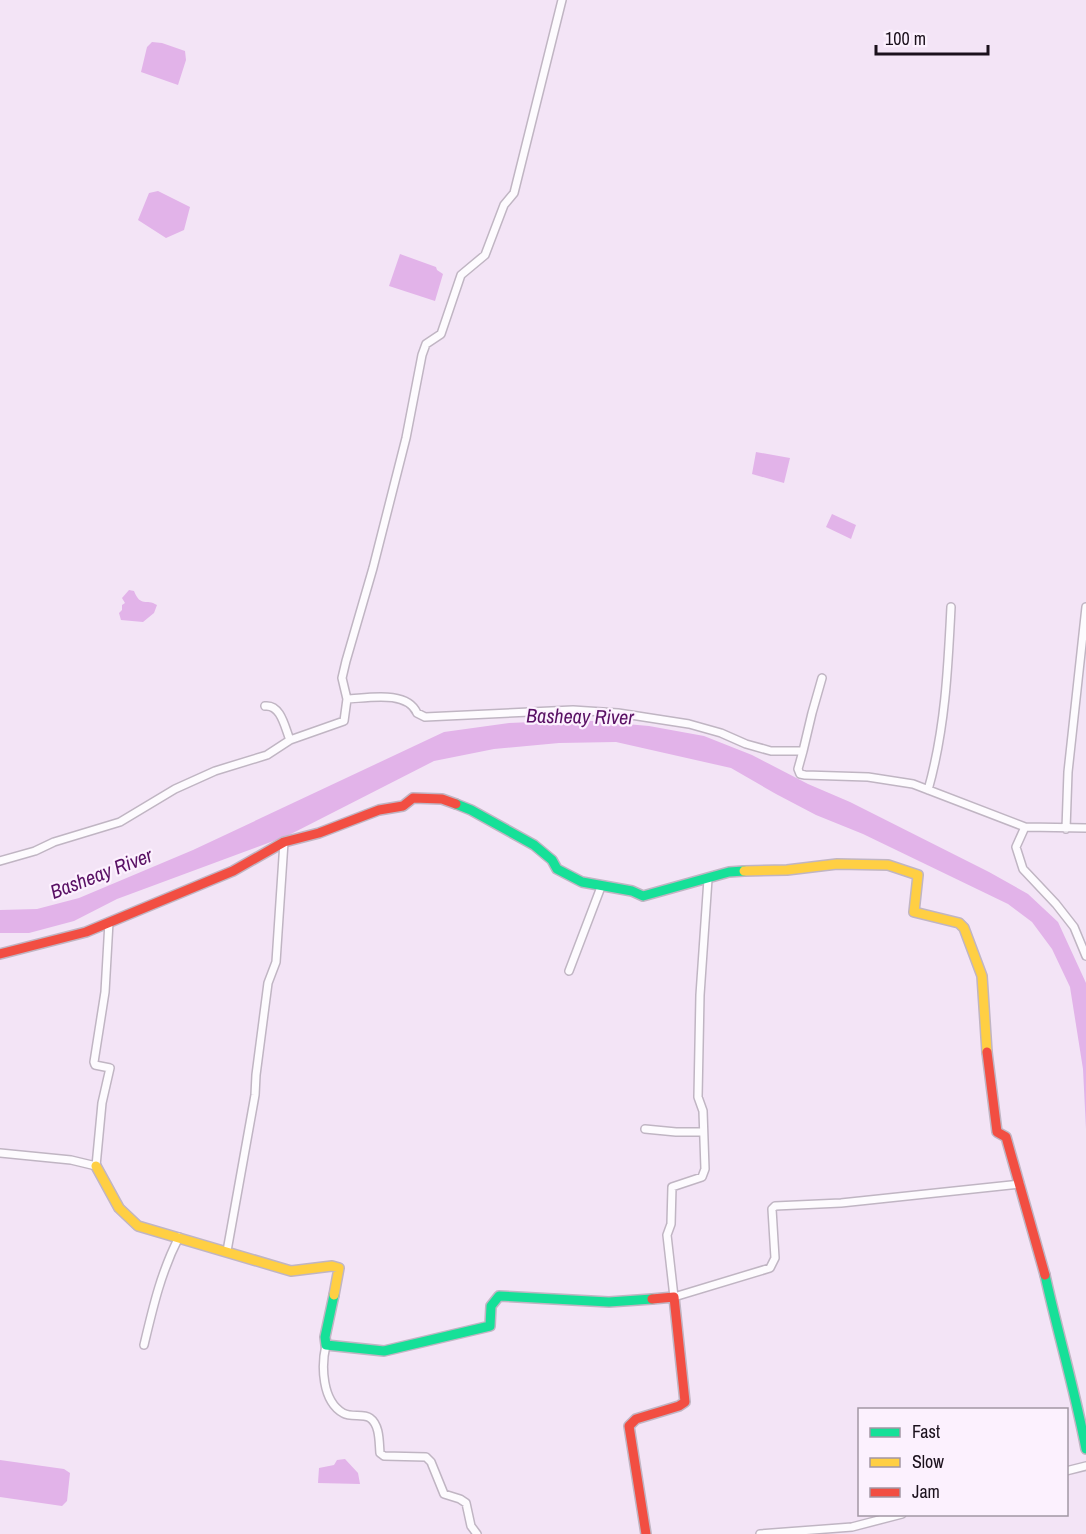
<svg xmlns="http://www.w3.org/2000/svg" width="1086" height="1534" font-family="'Archivo Narrow',sans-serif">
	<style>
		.water { fill: #e2b3e9 }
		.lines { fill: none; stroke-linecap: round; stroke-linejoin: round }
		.street-casing { stroke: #c0b5c3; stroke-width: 10 }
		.fast-casing { stroke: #c0b5c3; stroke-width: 12 }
		.slow-casing { stroke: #c0b5c3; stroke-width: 12 }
		.jam-casing { stroke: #c0b5c3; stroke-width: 12 }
		.street { stroke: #fdfbfe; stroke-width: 7 }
		.fast { stroke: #16e098; stroke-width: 9 }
		.slow { stroke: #ffcf43; stroke-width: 9 }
		.jam { stroke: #f24e42; stroke-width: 9 }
		.labels { text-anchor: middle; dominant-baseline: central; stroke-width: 4.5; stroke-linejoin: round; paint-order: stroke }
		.water-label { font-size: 20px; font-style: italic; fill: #591064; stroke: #fcf1fe }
	</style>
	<rect width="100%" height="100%" fill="#f3e4f6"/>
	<path class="water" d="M152,42L162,43L185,51L186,60L178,85L141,72L147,47Z
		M158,191L190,207L184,230L166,238L138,220L149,193Z
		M400,254L436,267L437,270L443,274L435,301L389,286Z
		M756,452L790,458L784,483L752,474Z
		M832,514L856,525L851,539L826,527Z
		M129,590L134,591C141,608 146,598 157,605L154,613L143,622L121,620L119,613L122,610V605L125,603L122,598Z
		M580,720L649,726L704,736L752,755L808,784L850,802L989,872L1028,894L1058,922L1086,983V1129L1083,1069L1070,987L1052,949L1032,922L1008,904L863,834L816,815L776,794L731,768L616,742L559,743L494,749L434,761L287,836L117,899L74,921L29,933H0V910L37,909L79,898L193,850L444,732L509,723Z
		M345,1459L358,1473L360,1484L318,1483L319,1468L334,1465L337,1460Z
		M0,1460L64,1469L70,1473L67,1501L62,1506L0,1497Z"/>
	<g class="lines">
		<defs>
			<path id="street" d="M347,699L342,678L346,661L373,568L406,438L422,355L426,344L441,334L461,275L485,255L504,205L514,193L562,0
				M265,706C281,704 285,728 290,740
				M803,751L798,769L800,774L805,775L868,777L913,784L1025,827L1086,828
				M928,790C945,730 948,669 951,607
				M1025,827L1016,847L1023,869L1056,904L1074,927L1086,956
				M1066,829L1068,772L1086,607
				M0,861L35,851L54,842L120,822L175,789L215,771L267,755L290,740L344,721L347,699C368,698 407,690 417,713L425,717L573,710L618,713L689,724L721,733L746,744L771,751H803L812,713L822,678
				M708,879L700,995L698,1097L703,1111L705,1169L702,1177L672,1187L671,1224L667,1235L674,1297L770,1268L775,1258L772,1209L775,1206L841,1203L1020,1184
				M569,971L601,887
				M645,1129L676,1132H703
				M0,1153L71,1160L96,1166L102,1103L110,1068L95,1065L94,1062L105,992L109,922
				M227,1251L255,1095L256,1075L268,983L276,962L284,842
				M144,1345C153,1307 161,1272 179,1237
				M326,1345C321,1366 322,1401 343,1413C351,1418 363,1413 370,1418C380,1425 379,1442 380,1453L384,1456L426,1457L431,1462L444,1494L460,1499L466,1503L471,1526L477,1534
				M1066,1471L1086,1466
				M760,1534L852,1527L902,1514"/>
			<path id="fast" d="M456,804L471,810L534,845L552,860L557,869L582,882L632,891L643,896L729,872L744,871
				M1045,1275C1058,1334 1075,1390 1086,1449
				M334,1295L325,1337L326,1345L384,1351L490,1326L491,1306L499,1296L609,1302L652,1299"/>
			<path id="slow" d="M744,871L787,870L837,864L888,865L918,875L914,912L959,923L964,928L982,976L987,1052
				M96,1166L119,1208L138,1226L291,1271L332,1266L339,1268L334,1295"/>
			<path id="jam" d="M0,954L86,932L233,871L284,842L319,833L379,810L403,806L413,798L442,799L456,804
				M987,1052L997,1132L1006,1137L1045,1275
				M646,1534L629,1426L636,1419L679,1406L685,1402L674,1297L652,1299"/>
		</defs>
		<use href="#street" class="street-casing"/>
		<use href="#fast" class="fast-casing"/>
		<use href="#slow" class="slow-casing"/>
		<use href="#jam" class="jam-casing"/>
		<use href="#street" class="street"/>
		<use href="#fast" class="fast"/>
		<use href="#slow" class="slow"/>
		<use href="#jam" class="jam"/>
	</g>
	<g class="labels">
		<g class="water-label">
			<text transform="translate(580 716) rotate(1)">Basheay River</text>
			<text transform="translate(101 873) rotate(-21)">Basheay River</text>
		</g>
	</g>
	<rect x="858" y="1408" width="210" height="108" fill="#fcf1fe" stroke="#a297a4" stroke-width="1.5"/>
	<rect x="870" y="1428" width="30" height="9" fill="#16e098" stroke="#a297a4" stroke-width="1.5"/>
	<text x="912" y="1438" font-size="18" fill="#1b111c">Fast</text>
	<rect x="870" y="1458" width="30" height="9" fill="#ffcf43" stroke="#a297a4" stroke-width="1.5"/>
	<text x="912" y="1468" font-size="18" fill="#1b111c">Slow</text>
	<rect x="870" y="1488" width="30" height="9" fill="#f24e42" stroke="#a297a4" stroke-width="1.5"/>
	<text x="912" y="1498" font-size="18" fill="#1b111c">Jam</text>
	<path d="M876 45v9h112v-9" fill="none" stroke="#1b111c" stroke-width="3"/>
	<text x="885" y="45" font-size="18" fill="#1b111c" stroke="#fcf1fe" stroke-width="4.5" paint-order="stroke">100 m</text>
</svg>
